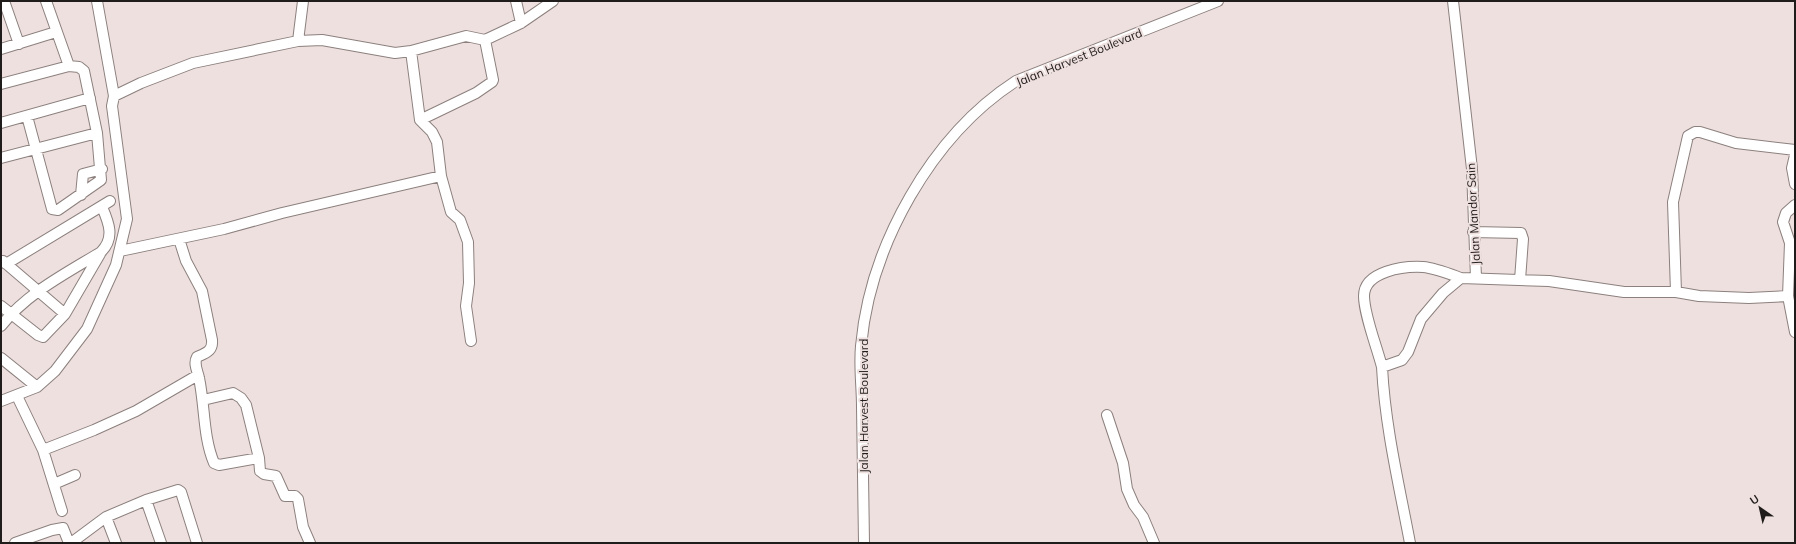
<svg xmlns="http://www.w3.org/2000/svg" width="1796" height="544" font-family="Mulish,sans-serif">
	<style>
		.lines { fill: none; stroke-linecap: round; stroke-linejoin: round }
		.minor-casing { stroke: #8c807e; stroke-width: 12 }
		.minor { stroke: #fff; stroke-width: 10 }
		.labels { text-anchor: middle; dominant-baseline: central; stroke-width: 4; stroke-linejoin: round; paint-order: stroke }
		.street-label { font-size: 12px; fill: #211c1c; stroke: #eee0de }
	</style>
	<rect width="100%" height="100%" fill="#eee0de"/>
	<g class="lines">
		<defs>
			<path id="minor" d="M4,1L19,44
				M46,1L69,66
				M97,1L114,96
				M516,1L521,23
				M1453,1L1472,169L1476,278
				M298,41L322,40L395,53L411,51L466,36L485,40L521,23L553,1
				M1,49L56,32
				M411,51L420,120L432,132L437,142L441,176L451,212L460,220L468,242L469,283L466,306L471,341
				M1,84L69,66L79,67L84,71L97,133L101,180L58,210L52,209L27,116
				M420,120L476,93L492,82L493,80L485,40
				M1,123L90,98
				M1795,155L1792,168L1795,184
				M1,158L97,133
				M81,195L83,174L102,169
				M1473,232L1521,233L1523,239L1520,280
				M179,239L186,261L202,291L212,340C213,351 206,353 197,357C193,364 198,372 199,378C205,406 203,437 214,463L219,465L259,458L260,471L264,474L276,476L285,496H295L298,499L303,527L310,543
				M120,251L224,229L282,213L441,176
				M3,261L65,314
				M6,264L110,201
				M1676,292L1673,202L1688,136L1695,132H1700L1736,143L1795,150
				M1788,296L1795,332
				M1,306L38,335L43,337L65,314L100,254
				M1,326C27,293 65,274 101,252C115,238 109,223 102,207
				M1,358L37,387
				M1382,367C1377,347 1364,315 1364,296C1364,271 1404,266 1423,267C1435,268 1450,274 1461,278
				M17,396L43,450L62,511
				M203,400L233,393L241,398L246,405L259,458
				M1,401L37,387L55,371L87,329L116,265L127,219L112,106L114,96L141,83L193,63L298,41L303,1
				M1107,415L1123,463L1127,489L1134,505L1143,517L1154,543
				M43,450L94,430L136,411L198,375
				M54,484L75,475
				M146,500L161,543
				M106,517L146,500L178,490L181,492L197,543
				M15,543L52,530L63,528L69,543
				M71,543L106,517L116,543
				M864,543C863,498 863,452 862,407C862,387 859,366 861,346C870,246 931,136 1016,81L1218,1
				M1410,543C1399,485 1385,426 1382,367L1402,360L1408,352L1421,319L1443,293L1461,278L1549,281L1624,292H1676L1699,296L1749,298L1788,296L1790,243L1783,222L1786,213L1795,205"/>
		</defs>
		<use href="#minor" class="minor-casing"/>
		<use href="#minor" class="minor"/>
	</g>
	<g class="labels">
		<g class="street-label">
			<text transform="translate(1079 57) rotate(-22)">Jalan Harvest Boulevard</text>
			<text transform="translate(1473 214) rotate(-93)">Jalan Mandor Sain</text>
			<text transform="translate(863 406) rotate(-90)">Jalan Harvest Boulevard</text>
		</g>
	</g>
	<rect width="1796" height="544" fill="none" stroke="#211c1c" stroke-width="4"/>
	<g transform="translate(1760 508) rotate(326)" stroke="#eee0de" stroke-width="3" paint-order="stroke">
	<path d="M0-3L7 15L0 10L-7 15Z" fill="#211c1c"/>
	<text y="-6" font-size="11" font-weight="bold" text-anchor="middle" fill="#211c1c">U</text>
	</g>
</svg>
